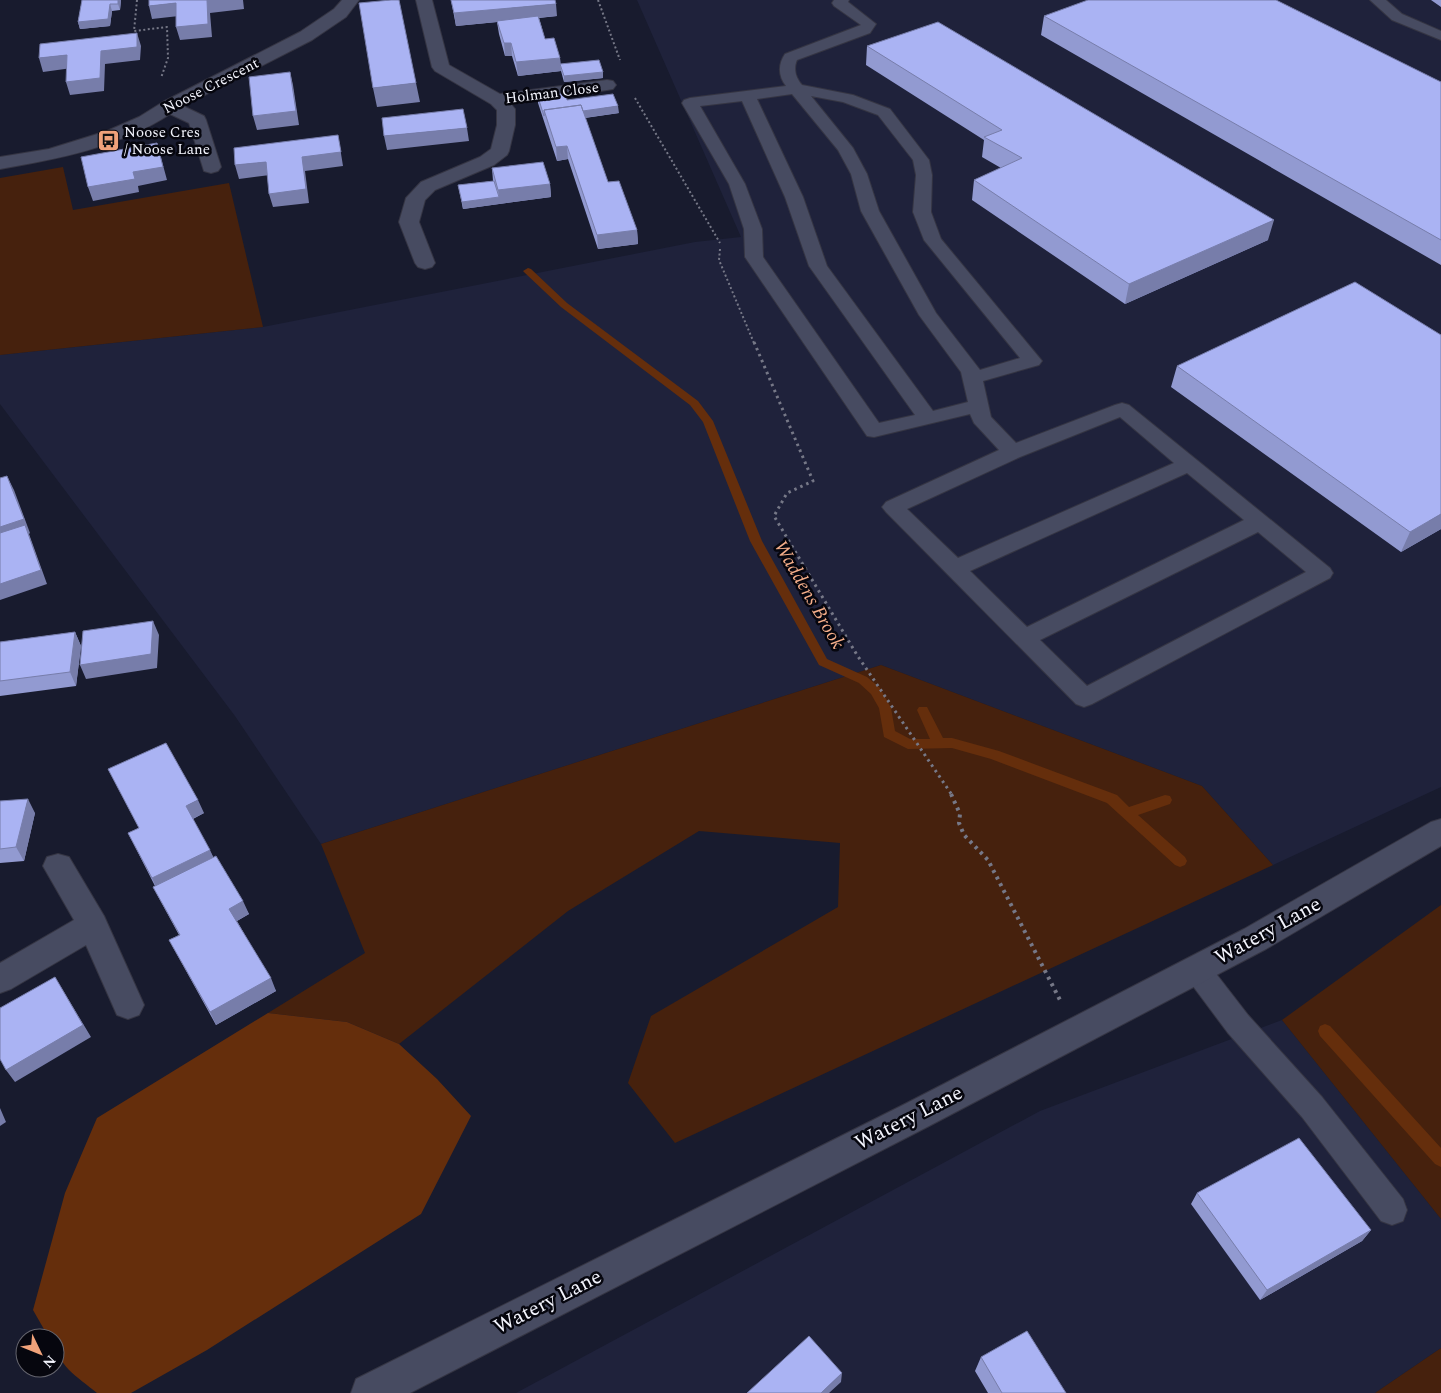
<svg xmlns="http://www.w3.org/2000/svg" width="1441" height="1393" font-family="Spectral,serif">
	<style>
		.built { fill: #1f223b }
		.green { fill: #46210d }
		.water { fill: #652e0c }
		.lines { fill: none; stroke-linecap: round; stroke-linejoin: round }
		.stream { fill: #652e0c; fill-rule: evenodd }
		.service-casing { stroke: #353543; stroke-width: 2 }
		.minor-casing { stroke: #353543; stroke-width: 2 }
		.path-far2 { stroke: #767887; stroke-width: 2; stroke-dasharray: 2 2.5; stroke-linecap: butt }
		.path-far1 { stroke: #767887; stroke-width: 3; stroke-dasharray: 2.5 4; stroke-linecap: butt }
		.path { stroke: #767887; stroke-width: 4; stroke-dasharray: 3 4.5; stroke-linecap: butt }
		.service { fill: #474b61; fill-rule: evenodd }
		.minor { fill: #474b61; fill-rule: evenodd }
		.wall { fill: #929ad1 }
		.shaded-wall { fill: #777daa }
		.building { fill: #aab3f3; stroke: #777daa }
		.labels { text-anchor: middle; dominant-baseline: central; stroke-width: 5; stroke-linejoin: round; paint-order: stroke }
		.far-street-label { font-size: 15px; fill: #f3f4fd; stroke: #06060e }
		.far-poi-label { font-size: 15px; fill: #f3f4fd; stroke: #06060e; text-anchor: start }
		.water-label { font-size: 19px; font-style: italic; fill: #f5ae8a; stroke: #06060e }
		.near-street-label { font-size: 21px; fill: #f3f4fd; stroke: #06060e }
	</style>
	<rect width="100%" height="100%" fill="#181b2e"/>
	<path class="built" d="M637,0H1441V787L1273,865L1202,786L881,665L321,844L235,716L0,404V355L263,327L695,242L741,237Z
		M1282,1020L1441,1219V1348L1375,1393H516L1040,1111Z"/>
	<path class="green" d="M63,167L73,210L229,183L263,327L0,355V178Z
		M881,665L1202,786L1273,865L675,1143L628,1083L651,1016L838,907L840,843L699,831L568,911L399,1044L347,1022L268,1013L365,953L321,844Z
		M1441,905V1219L1282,1020Z
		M1441,1348V1393H1375Z"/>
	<path class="water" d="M268,1013L347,1022L399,1044L437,1079L471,1116L421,1214L207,1350L131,1393H97C78,1377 55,1365 55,1338H49L33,1310L65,1193L97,1118Z"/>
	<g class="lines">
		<path class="stream" d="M528,268L531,269L567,303L698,401L713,421L762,541L827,659L867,677L880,688L891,708L895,731L910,739H930L917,710L919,707H927L943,738H952L999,751L1117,795L1129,807L1165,795L1170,796L1172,800L1170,804L1138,815L1185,857L1187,861L1185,865L1180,867L1175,865L1107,803L991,759L952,748L908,749L884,737L879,708L871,694L859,683L819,665L750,541L703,422L690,405L561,307L525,273L523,271Z
			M1325,1024L1330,1026L1441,1148V1167L1435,1164L1320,1036L1318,1031L1320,1026Z"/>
		<defs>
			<path id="service" d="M834,0H849L848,2L876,24L870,33L797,60C793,69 796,78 802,85L853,95L890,109L929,160L932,175L931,212L941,239L1042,361L1039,365L983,381L991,417L1016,443L1115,405L1122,403L1129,405L1330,568L1333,573L1330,578L1092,704L1084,707L1076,704L886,512L882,507L886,502L999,450L974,423L970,414L874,437L867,436L745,257L744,229L729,184L682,103L684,100L690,98L786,86C778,76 778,64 785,54L861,25L834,6L832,3ZM792,94L838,150L851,174L861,211L919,315L961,372L968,402L933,411L827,266L803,197L757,99ZM811,96L843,102L878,115L913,160L916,175L913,212L924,240L1020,358L980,370L936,313L879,211L867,174L853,148ZM742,101L785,197L809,266L915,415L879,423L763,257L762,229L745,184L700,106ZM1120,417L1174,463L958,558L907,509L1020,457ZM1187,473L1244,520L1027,627L970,571ZM1258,532L1306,572L1087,686L1040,640Z
				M1370,0H1386L1402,14L1441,31V40L1392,20Z
				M1197,958L1207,962L1248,1015L1322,1097L1403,1199L1407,1210L1403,1221L1392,1225L1381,1221L1302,1117L1228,1033L1187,978L1183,970L1187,962Z"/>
			<path id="minor" d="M342,0H359L346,17L312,40L183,106L204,116L206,120L221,167L218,171L211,173L204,171L189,123L170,114C120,147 58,159 0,169V157L49,149L107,131L139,117L163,102L300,32L334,9Z
				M416,0H432L449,65L500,94L607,80L613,81L616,85L613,89L607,90L511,104L515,109V125L509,151L507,155L494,165L435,190L425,200L419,222L435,263L432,267L425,269L418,267L415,263L399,222L406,198L421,182L480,157L491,149L497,125V110L491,104L435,71L432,67Z
				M1441,819V846L1266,949L929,1126L410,1393H351L356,1379L905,1104L1244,929L1431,822Z
				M58,854L69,857L104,916L144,1005L139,1015L128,1019L117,1015L86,945L11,989L0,993V963L74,920L43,866L47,857Z"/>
		</defs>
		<use href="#service" class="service-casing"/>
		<use href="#minor" class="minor-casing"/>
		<path class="path-far2" d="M137,0L134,31L167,27L168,58L161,78
			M598,0L620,60
			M635,98L720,243
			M720,249L719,260L754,343"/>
		<path class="path-far1" d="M754,342L813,481L787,493L774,516L857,655L952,795"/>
		<path class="path" d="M951,794L960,814L959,823L964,835L988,860L1060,1000"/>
		<use href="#service" class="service"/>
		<use href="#minor" class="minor"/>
	</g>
	<path class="wall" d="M82,0H121L120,10L112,11L110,26L80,29L78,22Z
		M451,0L557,16L539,18L545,39L560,58L561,71L518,76L512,56H505L499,34L497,22L456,26Z
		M1431,0H1441V7Z
		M1044,16L1441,82V265L1041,35Z
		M867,46L1268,240L1125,304L972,200L974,180L1001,168L982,157L984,140L866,65Z
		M560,64L603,72V78L564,82L561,71Z
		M538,97L567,100L619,113L585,118L608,182L637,230L638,244L598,249L568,159L557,161L538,103Z
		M492,168L550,184L551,197L463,209L458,185L493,181Z
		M1177,366L1441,529L1401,552L1171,387Z
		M75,632L81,646L76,686L0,696V642Z
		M108,769L204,813L193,819L213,857L249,914L237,921L276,991L216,1025L169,940L179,935L160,900L153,887L155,886L128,833L139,828Z
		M0,801L35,813L24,861L0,863Z
		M1197,1193L1371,1230L1362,1241L1260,1300L1191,1204Z
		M981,1357L1066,1393H988L975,1371Z"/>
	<path class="shaded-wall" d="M118,0H121L120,10L118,4Z
		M207,0H243L244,9L210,13L212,37L180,40L176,27Z
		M176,3L179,16L152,19L149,6Z
		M110,4L112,11L110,26L80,29L78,22Z
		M556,4L557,16L456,26L454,13Z
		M137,33L141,46L140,60L105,64L104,91L70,95L66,82L101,51Z
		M504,43H511L512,56H505Z
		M67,55L72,68L43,72L39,58Z
		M560,58L561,71L518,76L516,62Z
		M290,72L293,85L299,125L257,130L253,116Z
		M603,72V78L564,82V76Z
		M416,83L420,102L377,107L373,88Z
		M618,106L619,113L548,123L546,116Z
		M467,128L469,141L387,150L384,136Z
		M338,135L343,166L305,171L309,203L273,207L269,194L302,157Z
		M157,143L167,180L138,186L139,192L93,201L88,187L133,172Z
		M567,146L568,159L557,161L556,147Z
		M266,162L270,175L239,179L235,165Z
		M550,184L551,197L463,209L462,202L499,197L498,190Z
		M1274,220L1268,240L1125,304L1129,284Z
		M637,230L638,244L598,249L597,235Z
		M7,476L14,490L30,533L29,534L47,584L0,600V527Z
		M1441,514V529L1401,552L1410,532Z
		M153,621L159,635L157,668L86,679L80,665Z
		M75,632L81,646L76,686L70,672Z
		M28,799L35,813L24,861L16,847Z
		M198,800L204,813L192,819L186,806Z
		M210,850L216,863L158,892L152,878Z
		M243,901L249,914L235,922L229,909Z
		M55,977L91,1037L15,1082L6,1070Z
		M271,978L276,991L216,1025L210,1012Z
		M0,1108L6,1122L0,1126Z
		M1371,1230L1362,1241L1260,1300L1267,1290Z
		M842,1373L841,1382L829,1393H821Z"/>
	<path class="building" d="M82,0H118V4H110L108,19L78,22Z
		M149,0H207L208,24L176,27V3L149,6Z
		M391,0H399L416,83L373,88L359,3Z
		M451,0H555L556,4L454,13Z
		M1088,0H1276L1441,82V240L1044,16Z
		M538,16L545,39L554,38L560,58L516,62L511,43H504L497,21Z
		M938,22L1274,220L1129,284L974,180L1022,158L984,137L1002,130L867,46Z
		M137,33V47L101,51L100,78L66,82L67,55L39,58L40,44Z
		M599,60L603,72L564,76L560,64Z
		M290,72L296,111L253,116L249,77Z
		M566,93L567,100L613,94L618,106L583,111L581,105L544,110V116L538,97Z
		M581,105L608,182L619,181L637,230L597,235L567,146L556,147L544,110Z
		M463,109L467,128L384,136L382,118Z
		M338,135L341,152L302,157L306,189L269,194L266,162L235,165L234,148Z
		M157,143L163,167L133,172L135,179L88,187L81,157Z
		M543,162L550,184L498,190L492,168Z
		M494,181L499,197L462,202L458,185Z
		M1355,282L1441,335V514L1410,532L1177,366Z
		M7,476L24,519L0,527V478Z
		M25,525L41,570L0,584V533Z
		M153,621L151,654L80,665L83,631Z
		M75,632L70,672L0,681V642Z
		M166,743L198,800L186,806L210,850L152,878L128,833L139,828L108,769Z
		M28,799L16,847L0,849V801Z
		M216,856L243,901L229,909L271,978L210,1012L169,940L180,935L153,887Z
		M55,977L83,1025L6,1070L0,1059V1008Z
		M1299,1138L1371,1230L1267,1290L1197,1193Z
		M1027,1331L1066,1393H1002L981,1357Z
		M809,1336L842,1373L821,1393H747Z"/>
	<defs>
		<symbol id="bus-square" viewBox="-11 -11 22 22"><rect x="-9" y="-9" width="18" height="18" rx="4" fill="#f0a27a" stroke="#06060e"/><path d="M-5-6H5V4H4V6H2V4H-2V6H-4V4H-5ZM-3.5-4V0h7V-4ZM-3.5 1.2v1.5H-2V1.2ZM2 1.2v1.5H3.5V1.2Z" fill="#111"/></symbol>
	</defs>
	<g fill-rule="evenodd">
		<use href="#bus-square" x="96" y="128" width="25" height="25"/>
	</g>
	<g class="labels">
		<g class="far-street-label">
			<text transform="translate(211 86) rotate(-27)">Noose Crescent</text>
			<text transform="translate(552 93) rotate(-7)">Holman Close</text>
		</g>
		<g class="far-poi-label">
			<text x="124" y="132">Noose Cres<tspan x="124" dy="17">/ Noose Lane</tspan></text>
		</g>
		<g class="water-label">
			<text transform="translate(809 595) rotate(60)">Waddens Brook</text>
		</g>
		<g class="near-street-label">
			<text transform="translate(1268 931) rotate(-29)">Watery Lane</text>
			<text transform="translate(909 1118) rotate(-27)">Watery Lane</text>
			<text transform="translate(548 1302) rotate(-27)">Watery Lane</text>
		</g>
	</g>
	<g transform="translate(40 1353) rotate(133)"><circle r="24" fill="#06060e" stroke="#65656e"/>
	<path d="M0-4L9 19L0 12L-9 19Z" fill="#f0a27a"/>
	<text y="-8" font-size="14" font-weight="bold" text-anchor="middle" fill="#f3f4fd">N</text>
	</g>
</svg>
